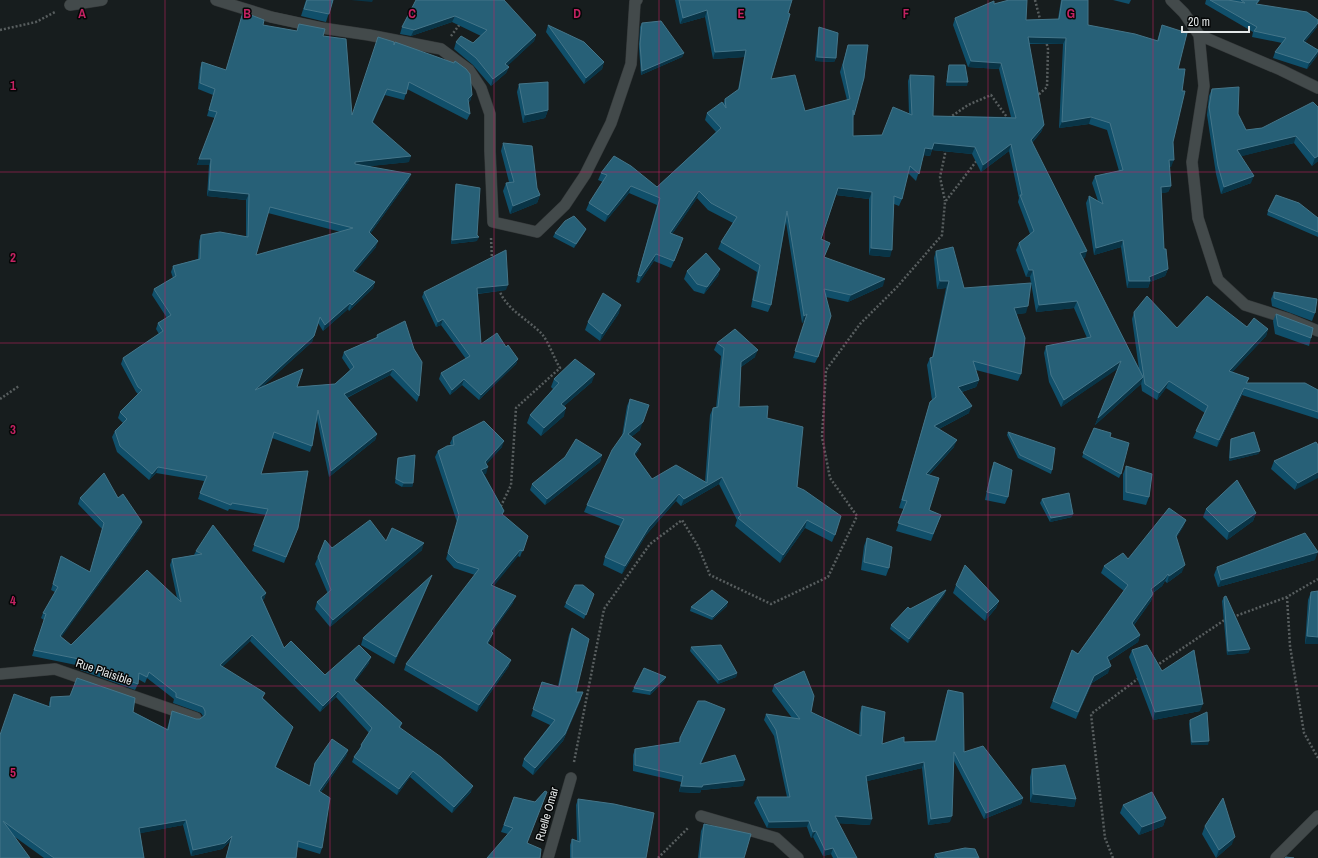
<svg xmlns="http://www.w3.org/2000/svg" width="1318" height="858" font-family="'Archivo Narrow',sans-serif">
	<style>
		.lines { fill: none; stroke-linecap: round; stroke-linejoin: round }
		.minor-casing { stroke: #343839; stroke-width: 12 }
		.path { stroke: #585e5f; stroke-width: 2.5; stroke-dasharray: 2 2; stroke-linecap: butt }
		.minor { stroke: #434a4b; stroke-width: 11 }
		.wall { fill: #104f6a; fill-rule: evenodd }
		.shaded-wall { fill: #093446 }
		.building { fill: #276077; stroke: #447589; fill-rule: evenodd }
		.grid { fill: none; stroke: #c42262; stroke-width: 1; stroke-opacity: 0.55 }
		.labels { text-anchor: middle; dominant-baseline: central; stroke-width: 3; stroke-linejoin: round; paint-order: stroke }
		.street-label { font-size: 12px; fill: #e3e7e8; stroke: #050707 }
		.grid-label { font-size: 13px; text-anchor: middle; font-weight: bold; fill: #c42262; stroke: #050707; stroke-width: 3; stroke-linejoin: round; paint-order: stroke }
	</style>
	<rect width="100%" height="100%" fill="#171d1e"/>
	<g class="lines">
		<defs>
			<path id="minor" d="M216,0L271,17L322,28L369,35L441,49L469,70L481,88L490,114V151L493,222L537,232L565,205L585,175L611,123L631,64L635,2L637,0
				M1171,0L1184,13L1199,35L1204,86L1192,162L1198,218L1218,280L1245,305L1289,319L1318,331
				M70,5L102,0
				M1199,35L1281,70L1318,88
				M0,674L55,669L196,718
				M701,816L776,838L798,858
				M548,858L571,778
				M1276,858L1318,816"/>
		</defs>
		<use href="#minor" class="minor-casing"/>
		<path class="path" d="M1035,0L1041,23
			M0,30L36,22L55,12
			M451,36L460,24
			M1036,97L1047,87L1048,49L1046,41
			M949,118L968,105L991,95L1009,120
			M944,149L945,154L940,177L945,201
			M491,238L492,259
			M499,289C505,309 529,320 542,334C549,343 554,358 560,368L516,408L511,485L501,506
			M0,399L19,386
			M1287,597L1290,646L1304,733L1318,758
			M1233,617L1287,597L1318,579
			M1156,666L1226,619
			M574,762L604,609L650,544L682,520L698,546L710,575L771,604L828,577L857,516L830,478L822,437L826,370L860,324L897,287L942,235L945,202L978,159
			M658,858L689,827
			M1113,858L1105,838L1091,714L1139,678"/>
		<use href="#minor" class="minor"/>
	</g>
	<path class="wall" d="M306,0H333L326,22L301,16Z
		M416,0L536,35L534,41L507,66L509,67L506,73L491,86L473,65L454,49L456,42L473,43L481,36L452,22L411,36L400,34L402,27Z
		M675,0H792L788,13L771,79L805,111L847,100L840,72L846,52L848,45L854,115L853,118V136L882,135L909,114L908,81L910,75L933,116L1011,117L999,69L968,67L953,25L955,18L994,4L1026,20L1058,19L1061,0H1088V25L1157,41L1162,25L1178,69L1173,142L1171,167H1169L1171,186L1168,192L1161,193L1164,249L1168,269L1165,276L1150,282L1148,288H1127L1121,247L1094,255L1086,203L1089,196L1098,201L1092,183L1095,176L1119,171L1107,130L1089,124L1059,128L1063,44H1029L1044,125L1041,132L1032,143L1085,258H1083L1139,369L1132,319L1134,312L1177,328L1247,327L1268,329L1266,336L1232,372L1249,378L1247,383L1318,390V419L1242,395L1217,447L1193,438L1205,413L1166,388L1157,400L1142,391L1141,383V384L1095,425L1118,368L1061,407L1049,382L1044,353L1046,346L1087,338L1074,308L1036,312L1030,277H1026L1016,250L1019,243L1030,234L1018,202L1019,198L1009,151L981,172L972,154L932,150L930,156L924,155L916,181L908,173L902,199L899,206L894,204L890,257L869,255V199L836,195L821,239L830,243L824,258L883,286L848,302L826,297L818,357L815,363L793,358L805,321L802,323L786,222L771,305L768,312L751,307L757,272L718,249L721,242L733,223L708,210L697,198L672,234L681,245L671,268L654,261L639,283L636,282L657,205L629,193L605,222L586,210L589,203L603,182L598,180L601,173L657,187L716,132L705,120L707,113L723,104L725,99L738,90L744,57L713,59L705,17L680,24Z
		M1113,0H1131L1129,4Z
		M1206,0H1260L1257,4L1317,27L1305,42L1318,50V52L1317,56L1307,69L1273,58L1275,52L1282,43L1252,37L1253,32L1205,4Z
		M243,12L263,25L297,31L299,24L323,36L352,115L394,45L472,95L470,101L468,102L470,114L467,120L407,89L404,100L385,95L373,122L409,162L369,166L409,180L370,234L376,247L355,272L375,282L373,288L349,311L348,309L323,331L318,323L312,342L263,386L297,387L335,384L350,370L342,358L344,352L376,338L377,335L419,396L417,402L390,375L347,398L377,434L375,440L329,477L317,419L312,446L310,452L272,438L261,474L298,528L284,563L252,551L266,515L229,509L228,511L198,499L204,481L156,473L149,480L117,452L112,437L115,431L123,423L118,418L120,412L138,394L136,392L121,364L123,358L159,334L156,329L158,323L167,318L152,295L154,289L173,278L171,272L173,266L198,259L199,241L201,235L246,237V200L207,196L209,165H197L215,118L207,116L213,95L198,89L200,68L202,62L226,70ZM268,213L341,232L256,255Z
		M642,23L684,53L682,57L641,75L639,48L640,27Z
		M548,25L604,62L602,69L584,84L546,32Z
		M819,27L836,58L834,62L815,61L818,31Z
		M949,65L967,86H946L948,69Z
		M519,84L548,110L545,118L523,123L517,92Z
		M1212,89L1238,114L1246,130L1262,128L1318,107V161L1312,166L1294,143L1241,156L1251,183L1221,194L1216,174L1207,115L1209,96Z
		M503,143L540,195L537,203L510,214L503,191L506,183L509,182L501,151Z
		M456,184L477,241L451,244L455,188Z
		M1268,211L1318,218V237L1267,215Z
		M586,229L584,233L574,248L553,237L555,233Z
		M936,251L964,288L1026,313L1017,314L1021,374L1018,381L976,370L979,380L976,387L962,392L969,413L939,429L954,447L929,475V510L941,515L931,541L896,531L904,509L899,508L928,409L930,402L932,400L927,365L930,358H932L946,288L937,289L934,258Z
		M720,269L718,276L704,294L694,291L684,279L687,271Z
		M506,290L478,294L481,344L506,347L518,359L516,364L479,400L462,385L450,395L439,379L441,373L466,359L441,325L436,327L422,297L424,292Z
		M1274,292L1315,313L1312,321L1272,306L1271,299Z
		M619,313L600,341L585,330L588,322Z
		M1276,314L1311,338L1309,346L1275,334L1273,321Z
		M717,343L755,357L741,367L739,407L767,418L797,487L835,535L832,542L805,528L780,563L735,526L737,520L719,484L681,506L676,501L646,535L622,574L603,565L605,557L620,526L584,512L587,505L622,436L627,406L630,399L640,430L631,437L641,444L638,451L635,455L652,479L705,482L710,415L713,408H716L721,356L714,350Z
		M554,379L592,382L564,406V416L541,436L527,423L530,415L553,389L551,387Z
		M1094,428L1110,437L1121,474L1119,478L1082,457Z
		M1008,432L1052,470L1051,474L1018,458L1007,435Z
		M453,437L502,447L486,464V474H484L504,511L502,515L528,536L520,557L518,556L493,586L513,603L492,632L491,639L488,644L509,666L477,712L404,670L406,664L475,575L454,568L446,559L457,522L435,457L438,451L451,446L450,443Z
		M1231,439L1260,451L1258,454L1229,461L1230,443Z
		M1316,442L1295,490L1271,469L1274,461Z
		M602,455L600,462L545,505L530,490L532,484Z
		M398,458L413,483L412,487H402L395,483L397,462Z
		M994,462L1008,497L1005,504L985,500L991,470Z
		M1126,466L1149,497L1146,505L1123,500V474Z
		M80,498H118L140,528L61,637L71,645L177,598L170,565L172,559L194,555L196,551L266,593L264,599L262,600L284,648L325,675L369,663L355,681L402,723L400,728L471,792L452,813L410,777L397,795L352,762L354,757L359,750L361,745L369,733L336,697L320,712L250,641L222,667L263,698L293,727L276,767L309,786L315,763L348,750L346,756L321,792L322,848L320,854L297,847L296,858H226L230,841L222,849L191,856L183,825L140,833L144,858H44L15,837L0,858V734L49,706V703L51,697L133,712L167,729L172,711L196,719H200L203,716L201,713L173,703L174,699L147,678L145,683L138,679V684L135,690L80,670L81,666L32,656L44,620L41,618L43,613L55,592L51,590L61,556L90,572L102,529L78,504Z
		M1042,499L1072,517L1050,522L1040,503Z
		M1206,509L1256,513L1253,521L1227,540L1203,517Z
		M1186,520L1183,527L1176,538L1182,572L1167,583L1165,581L1162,586L1153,593L1151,601L1134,625L1140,635L1138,642L1109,661L1108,673L1092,683L1076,719L1050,708L1072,650L1078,654L1124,591L1101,573L1104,566L1128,559Z
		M867,538L889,568L886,576L861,570L864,546Z
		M386,541L422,550L330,627L315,609L317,602L328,594L315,564L318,557L332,548Z
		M1315,560L1218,587L1214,575L1217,567Z
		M429,583L394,664L361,645L363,638Z
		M956,585L999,601L996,608L985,621L953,593Z
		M1311,592L1318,644H1305L1308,600Z
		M594,594L584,619L564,607L566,603Z
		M945,594L908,643L890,629L891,625L910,609Z
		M1224,597L1250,649L1248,653L1227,655L1222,601Z
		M727,606L712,620L690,611L691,607Z
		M572,628L576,692L581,699L563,741L533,775L522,766L524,759L550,725L531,716L542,682L558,686L569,635Z
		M691,647L737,673L736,677L718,684L690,651Z
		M1132,650L1162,671L1200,711L1153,720L1129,657Z
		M666,677L664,681L650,695L632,692L634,688Z
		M774,685L811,712L859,735L860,713L862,706L882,744L904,742L935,741L946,696L948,690L964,752L1023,798L1021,804L984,819L954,761L950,822L928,825L922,768L867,781L870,825L838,823L857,858H833L831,854L823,856L813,837L811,838L807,827L767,828L754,803L757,797H787L774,736L764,720L766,714L792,718L772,691Z
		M725,709L701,764L743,786L701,790L700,793L679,792L681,782L633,771V755L635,749L679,742L680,738Z
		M1190,720L1208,745H1191L1189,724Z
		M1032,769L1076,799L1074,807L1030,802V777Z
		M514,797L528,843L508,834L501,832Z
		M578,799L646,858H570V845L572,839L577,841L576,805Z
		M1123,805L1166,818L1163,826L1139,835L1120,813Z
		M704,824L744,858H698L701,831Z
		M1205,826L1232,844L1216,858L1202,834Z
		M935,854L979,858H934Z"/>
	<path class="shaded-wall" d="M351,0H373L372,2Z
		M707,10L705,17L680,24L683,18Z
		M455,16L452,22L411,36L414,30Z
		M1318,23L1317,27L1301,47L1303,41Z
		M536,35L534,41L502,71L505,64Z
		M1028,37L1066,38L1063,44L1025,43Z
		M746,50L744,57L713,59L715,52Z
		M1318,51L1317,56L1307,69L1309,63Z
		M684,53L682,57L641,75L642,71Z
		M817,57L836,58L834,62L815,61Z
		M971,61L1001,63L999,69L968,67Z
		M604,62L602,69L584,84L586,78Z
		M509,67L506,73L491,86L493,79Z
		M947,82H968L967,86H946Z
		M472,95L470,101L466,105L468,99Z
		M548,110L545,118L523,123L525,115Z
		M1091,117L1089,124L1059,128L1062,122Z
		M1044,125L1041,132L1028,147L1031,140Z
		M1296,136L1294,143L1235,158L1237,150Z
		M934,143L975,147L972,154L932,150Z
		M1011,144L1009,151L981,172L983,165Z
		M925,148L932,149L930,156L923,155Z
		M411,156L409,162L353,168L355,162Z
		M1318,156V161L1312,166L1315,158Z
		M199,159H211L209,165H197Z
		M1169,160H1174L1171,167H1166Z
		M411,174L409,180L367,238L369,232Z
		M1254,176L1251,183L1221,194L1224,187Z
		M631,186L629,193L605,222L608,215Z
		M1171,186L1168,192L1158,194L1161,187Z
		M838,188L872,192L869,199L836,195Z
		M209,190L249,194L246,200L207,196Z
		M699,191L697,198L668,240L670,233Z
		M540,195L537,203L510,214L513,206Z
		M586,229L584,233L574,248L576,244Z
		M479,237L477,241L451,244L452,240Z
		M1123,240L1121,247L1094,255L1096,248Z
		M378,241L376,247L351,277L353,271Z
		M871,248L892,250L890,257L869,255Z
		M1087,251L1085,258L1078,260L1080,253Z
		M656,254L654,261L639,283L641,276Z
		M720,269L718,276L704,294L707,287Z
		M1168,269L1165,276L1150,282L1148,288H1127L1129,281L1149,277Z
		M1029,270H1033L1030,277H1026Z
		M885,279L883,286L848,302L851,295Z
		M940,281H949L946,288L937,289Z
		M375,282L373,288L349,311L352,305Z
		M508,285L506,290L475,294L477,288Z
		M1077,301L1074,308L1036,312L1039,305Z
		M350,303L348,309L323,331L325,325Z
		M621,305L619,313L600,341L602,334Z
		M1028,306L1026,313L1012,315L1014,308Z
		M807,314L805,321L802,323L804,316Z
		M443,319L441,325L436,327L438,322Z
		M1268,329L1266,336L1227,378L1229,371Z
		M314,336L312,342L252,396L255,390Z
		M758,350L755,357L738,369L741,362Z
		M518,359L516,364L479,400L481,395Z
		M1121,361L1119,368L1061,407L1064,400Z
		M393,369L390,375L342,400L344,394Z
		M595,374L592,382L558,411L561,404Z
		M1143,377L1141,384L1095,425L1098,418Z
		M464,379L462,385L450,395L452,390Z
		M979,380L976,387L955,394L958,387Z
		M1169,381L1166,388L1157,400L1159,393Z
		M1244,388L1242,395L1217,447L1219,440Z
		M972,406L969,413L931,433L934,426Z
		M566,408L564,416L541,436L544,428Z
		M643,422L640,430L625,442L628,434Z
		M377,434L375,440L329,477L331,471Z
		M957,440L954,447L923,481L926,474Z
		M504,441L502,447L483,468L485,462Z
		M641,444L638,451L631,461L634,454Z
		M1260,451L1258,454L1229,461L1230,458Z
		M602,455L600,462L545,505L547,499Z
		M158,467L156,473L149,480L152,474Z
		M488,467L486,474L479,476L481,470Z
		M1318,472V478L1295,490L1298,483Z
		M722,477L719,484L681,506L684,499Z
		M404,483H413L412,487H402Z
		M679,494L676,501L646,535L622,574L625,566L649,527Z
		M1256,513L1253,521L1227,540L1229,532Z
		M1073,514L1072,517L1050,522L1051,518Z
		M807,520L805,528L780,563L783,555Z
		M1186,520L1183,527L1173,543L1176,536Z
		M142,522L140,528L58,642L60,636Z
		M424,543L422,550L330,627L333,620Z
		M520,550L518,556L489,592L491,585Z
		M1318,552L1315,560L1218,587L1221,580Z
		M1185,565L1182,572L1167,583L1169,576Z
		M1168,574L1165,581L1162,586L1148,596L1151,589Z
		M432,575L429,583L394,664L396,657Z
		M946,590L945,594L908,643L909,639Z
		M266,593L264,599L259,603L261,597Z
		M1153,594L1151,601L1130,630L1132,623Z
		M516,596L513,603L489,637L491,631Z
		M999,601L996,608L985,621L987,613Z
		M728,602L727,606L712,620L713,617Z
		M493,633L491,639L485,649L487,643Z
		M252,635L250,641L218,671L220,665Z
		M1140,635L1138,642L1104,664L1107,657Z
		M1307,636L1318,637V644H1305Z
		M1250,649L1248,653L1227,655L1228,651Z
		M371,657L369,663L352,686L354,680Z
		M511,660L509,666L477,712L479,705Z
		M1111,666L1108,673L1092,683L1076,719L1094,676Z
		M737,673L736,677L718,684L719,680Z
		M666,677L664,681L650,695L651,691Z
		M338,691L336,697L320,712L323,706Z
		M583,692L563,741L533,775L535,768Z
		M1203,704L1200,711L1153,720L1155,712Z
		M725,709L723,715L698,770L700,764Z
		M1209,741L1208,745H1191L1192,742Z
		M348,750L346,756L317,797L319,791Z
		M924,762L922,768L864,782L866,776Z
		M413,771L410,777L397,795L399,789Z
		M745,780L743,786L701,790L700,793L679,792L681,786Z
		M473,786L471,792L452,813L454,807Z
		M1033,794L1076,799L1074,807L1030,802Z
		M1023,798L1021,804L984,819L986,813Z
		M835,816L872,819L870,825L833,823Z
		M952,816L950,822L928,825L931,819Z
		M1166,818L1163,826L1139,835L1142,827Z
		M186,820L183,825L137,834L139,828Z
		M809,821L807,827L767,828L769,822Z
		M816,831L813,837L811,838L813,832Z
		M232,836L230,841L222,849L191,856L193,850Z
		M1235,837L1232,844L1216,858L1219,850Z
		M833,848L831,854L823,856L825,850Z"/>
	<path class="building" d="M307,0H333L329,14L304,9Z
		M416,0H504L536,35L505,64L509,67L493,79L476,58L456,42L461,36L473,43L487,30L455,16L414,30L402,27Z
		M679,0H792L788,13L790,14L771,79L795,75L805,111L850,99L843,65L848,45H868L864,78L854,115L853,110V136L882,135L893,107L912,115L910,75L934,76L933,116L1016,118L1001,63L971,61L955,18L994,1V4L1009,0H1027L1026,20L1059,19L1062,0H1088V25L1135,34L1158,41L1162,25L1187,33L1178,69H1185L1182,91H1185L1173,142L1174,160H1169L1171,186L1161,187L1164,249H1166L1168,269L1149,277L1150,281H1129L1123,240L1096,248L1089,196L1103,204L1095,176L1123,170L1110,123L1091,117L1062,122L1066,38L1028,37L1044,125L1031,140L1087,251L1080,253L1143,377L1098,418L1121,361L1064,400L1051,375L1046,346L1091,337L1077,301L1039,305L1033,270H1029L1019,243L1034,231L1020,195H1022L1011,144L983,165L975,147L934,143L932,149L925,148L919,174L910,166L902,199L894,196L892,250L871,248L872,192L838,188L821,239L830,243L824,257L885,279L851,295L824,289L831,316L818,357L795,351L807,314L804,316L787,211L771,305L753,300L760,265L721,242L737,217L711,203L699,191L670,233L683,238L674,261L656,254L641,276L638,275L660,198L631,186L608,215L589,203L607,175L601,173L614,156L631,166L657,187L721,128L707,113L722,102L726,108L725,99L739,89L746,50L715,52L707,10L683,18Z
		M1210,0H1228L1245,3L1241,0H1259L1256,4L1307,12L1318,20V23L1303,41L1318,50V51L1309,63L1275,52L1286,38L1254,31L1257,27Z
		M243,12L264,20L263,25L297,31L299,24L325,29L323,36L346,39L352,115L378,37L394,42V45L395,42L454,63L455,61L466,69L470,74L472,95L468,99L470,114L409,82L406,94L387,89L372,122L411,156L355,162V164L411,174L369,232L378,241L353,271L375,282L352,305L350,303L325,325L320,317L314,336L255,390L303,369L297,387L335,384L354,367L344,352L378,337L377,335L405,321L414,349L422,362L419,396L393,369L344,394L377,434L331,471L318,410L312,446L274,432L261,474L308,471L298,528L286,557L254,545L268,509L232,503L231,505L200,493L207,476L158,467L152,474L120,446L115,431L127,419L120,412L142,390L138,387L123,358L163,331L158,323L171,315L154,289L176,276L173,266L200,259L201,235L220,232L248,237L249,194L209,190L211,159H199L217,112L209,110L215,89L200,83L202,62L226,70ZM270,207L353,228L256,255Z
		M661,21L684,53L642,71L640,44L642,23Z
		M548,25L584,42L604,62L586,78Z
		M819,27L838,33L836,58L817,57Z
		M949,65H965L968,82H947Z
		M548,82V110L525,115L519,84Z
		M1239,87L1238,114L1246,130L1262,128L1313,102L1318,107V156L1315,158L1296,136L1237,150L1254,176L1224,187L1218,166L1209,107L1212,89Z
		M503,143L532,146L537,188L540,195L513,206L506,183L514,182Z
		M456,184L480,188L477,235L479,237L452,240Z
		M1276,195L1299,203L1318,218V232L1268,211Z
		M574,216L586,229L576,244L555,233L565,221Z
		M953,247L964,288L1031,283L1028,306L1014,308L1025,338L1021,374L973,361L979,380L958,387L972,406L934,426L957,440L926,474L939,478L929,510L941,515L933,534L898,523L907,501L902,500L930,402L936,397L930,358L933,357L949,281H940L936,251Z
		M506,250L508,285L477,288L481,344L497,333L506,347L508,345L518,359L481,395L464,379L452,390L441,373L470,356L443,319L438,322L424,292Z
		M706,253L720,269L707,287L697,284L687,271Z
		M1274,292L1317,299L1315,313L1274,298Z
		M603,293L621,305L602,334L588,322Z
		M1147,296L1177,328L1207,296L1247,327L1254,318L1268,329L1229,371L1249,378L1246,383H1305L1318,390V412L1244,388L1219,440L1196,431L1208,406L1169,381L1159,393L1145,384L1134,312Z
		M1276,314L1313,328L1311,338L1278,326Z
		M735,329L758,350L741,362L739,407L768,406L767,418L803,427L797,487L804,490L841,516L835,535L807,520L783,555L738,518L741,515L722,477L684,499L679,494L649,527L625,566L605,557L624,519L587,505L612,450L624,433L630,399L649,405L643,422L628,434L641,444L634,454L652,479L676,465L707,483L713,408L718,407L724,348L717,343Z
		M575,359L595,374L561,404L566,408L544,428L530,415L559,383L554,379Z
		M484,421L504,441L485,462L488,467L481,470L504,511L502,514L528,536L523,551L520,550L491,585L516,596L491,631L493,633L487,643L511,660L479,705L406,664L479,569L457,562L448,553L459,515L438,451L447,446L454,445L453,437Z
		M1094,428L1111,433L1110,437L1129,443L1121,474L1083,453Z
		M1008,432L1055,448L1052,470L1020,455Z
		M1254,432L1260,451L1230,458L1231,439Z
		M576,439L602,455L547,499L532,484L565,457Z
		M1316,442L1318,445V472L1298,483L1274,461Z
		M415,455L413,483H404L396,479L398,458Z
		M994,462L1012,470L1008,497L987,492Z
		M1126,466L1152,474L1149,497L1126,492Z
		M104,473L118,498L123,494L142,522L60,636L71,645L147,570L181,602L172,559L202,554L196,551L213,525L266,593L261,597L284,648L291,641L325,675L359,645L371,657L354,680L402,723L399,727L441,757L473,786L454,807L413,771L399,789L354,757L362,746L361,745L372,728L338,691L323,706L252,635L220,665L265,693L262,698L293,727L275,767L310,786L315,763L332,739L348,750L319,791L330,798L322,848L298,841L296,858H226L232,836L225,843L193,850L186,820L139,828L144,858H54L3,821L30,858H0V735L14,694L50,707L51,697L70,696L77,678L135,698L133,712L168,730L172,711L196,719H200L205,715V711L203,707L176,697V693L149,672L147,677L139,673L138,684L82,664L84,660L34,650L46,614L43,613L58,587L53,584L61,556L90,572L104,523L80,498Z
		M1237,480L1256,513L1229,532L1206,509Z
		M1069,493L1073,514L1051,518L1042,499Z
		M1169,508L1186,520L1176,536L1185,565L1169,576L1168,574L1164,579L1151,589L1153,594L1132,623L1140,635L1107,657L1111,666L1094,676L1078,712L1053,701L1072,650L1078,654L1128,585L1104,566L1123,553L1128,559Z
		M370,520L386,541L392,528L424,543L333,620L317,602L331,590L318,557L325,540L332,548Z
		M1305,533L1318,552L1221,580L1217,567Z
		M867,538L892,547L889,568L864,562Z
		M965,565L999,601L987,613L956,585Z
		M432,575L396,657L363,638Z
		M575,585H583L594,594L586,615L566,603Z
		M712,590L728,602L713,617L691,607Z
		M946,590L909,639L891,625L908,607L910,609Z
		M1318,591V637L1307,636L1311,592Z
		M1226,596L1250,649L1228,651L1224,597Z
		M572,628L589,639L576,692H583L565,734L535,768L524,759L555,720L533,709L542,682L559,687Z
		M721,645L737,673L719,680L691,647Z
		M1147,645L1162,671L1194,650L1203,704L1155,712L1132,650Z
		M644,668L666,677L651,691L634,688Z
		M804,671L814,696L811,712L861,736L862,706L885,712L882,744L904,737V742L936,741L948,690L963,693L964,752L983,746L1023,798L986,813L954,752L952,816L931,819L924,762L866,776L872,819L835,816L857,858H838L833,848L825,850L816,831L813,832L809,821L769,822L757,797H790L776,730L766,714L800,719L774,685Z
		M698,701H705L725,709L700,764L735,755L745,780L703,785L702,787L681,786L683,776L635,765V749L680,742V738Z
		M1207,712L1209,741L1192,742L1190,720Z
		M1065,765L1076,799L1033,794L1032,769Z
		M545,791L547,792L527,843L541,849L540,858H487L513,828L504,825L514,797L535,802Z
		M1152,792L1166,818L1142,827L1123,805Z
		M1223,798L1235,837L1219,850L1205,826Z
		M578,799L614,804L654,813L646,858H572V839L580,842Z
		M704,824L751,834L744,858H700Z
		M965,848L975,849L979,858H938L935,854Z
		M1286,857L1294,858H1285Z"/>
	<path class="grid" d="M165,0V858M330,0V858M494,0V858M659,0V858M824,0V858M988,0V858M1153,0V858M0,172H1318M0,343H1318M0,515H1318M0,686H1318"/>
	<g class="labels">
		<g class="street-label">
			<text transform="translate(104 672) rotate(19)">Rue Plaisible</text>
			<text transform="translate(547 814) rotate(-74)">Ruelle Omar</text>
		</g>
	</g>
	<g class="grid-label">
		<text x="82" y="18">A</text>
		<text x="247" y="18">B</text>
		<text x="412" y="18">C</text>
		<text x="577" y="18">D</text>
		<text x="741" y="18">E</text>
		<text x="906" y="18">F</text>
		<text x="1071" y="18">G</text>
		<text x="13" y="90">1</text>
		<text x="13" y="262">2</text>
		<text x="13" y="434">3</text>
		<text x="13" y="605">4</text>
		<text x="13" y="777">5</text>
	</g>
	<path d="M1182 26v6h67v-6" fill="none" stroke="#e3e7e8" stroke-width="2"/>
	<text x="1188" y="26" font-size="12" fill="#e3e7e8" stroke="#050707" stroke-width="3" paint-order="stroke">20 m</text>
</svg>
